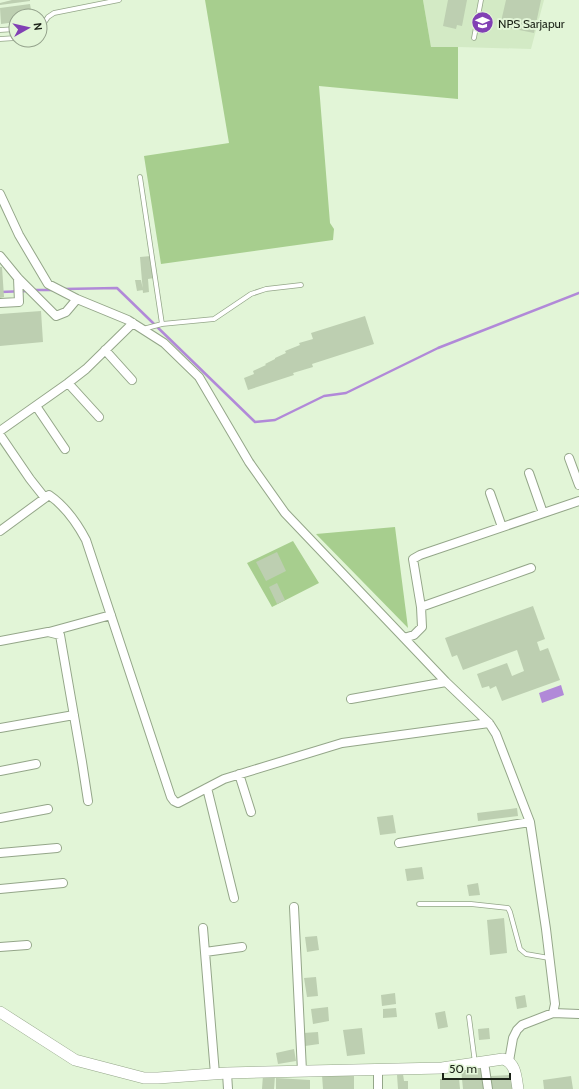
<svg xmlns="http://www.w3.org/2000/svg" width="579" height="1089" font-family="Cabin,sans-serif">
	<style>
		.built { fill: #d3eac5 }
		.green { fill: #a7ce8e }
		.water { fill: #b189d8 }
		.lines { fill: none; stroke-linecap: round; stroke-linejoin: round }
		.stream { stroke: #b189d8; stroke-width: 2.5 }
		.building { fill: #bdcfb1 }
		.lane-casing { stroke: #94a689; stroke-width: 5.5 }
		.street-casing { stroke: #94a689; stroke-width: 10 }
		.secondary-casing { stroke: #94a689; stroke-width: 12 }
		.lane { stroke: #fff; stroke-width: 4 }
		.street { stroke: #fff; stroke-width: 8 }
		.secondary { stroke: #fff; stroke-width: 11 }
		.labels { text-anchor: middle; dominant-baseline: central; stroke-width: 4; stroke-linejoin: round; paint-order: stroke }
		.poi-label { font-size: 12px; fill: #1c2318; stroke: #e2f5d7; text-anchor: start }
	</style>
	<rect width="100%" height="100%" fill="#e2f5d7"/>
	<path class="built" d="M423,0H544L531,49L458,47H431Z"/>
	<path class="green" d="M205,0H423L431,47H458V99L319,86L330,223L334,229L333,240L161,264L144,156L229,143Z
		M395,527L408,628L316,534Z
		M293,541L319,583L272,607L247,563Z"/>
	<path class="water" d="M561,685L564,695L542,703L539,693Z"/>
	<g class="lines">
		<path class="stream" d="M64,289L117,288L255,422L275,420L324,396L346,393L438,348L579,293
			M34,290H53
			M0,292L27,291"/>
	</g>
	<path class="building" d="M12,0H30V1L0,5V3Z
		M448,0H467L462,26L457,25L456,29L443,26Z
		M506,0H541L534,33L500,26Z
		M30,4L32,16H16V22L1,24L0,8Z
		M151,256L152,261H150L152,273H154V278L148,279L149,292L143,293L140,257Z
		M0,267H2L4,297L0,298Z
		M135,280H141L143,290L137,291Z
		M41,311L43,342L0,346V314Z
		M365,316L374,344L312,364L313,367L293,373L294,375L248,390L244,378L254,374L253,371L266,365L265,364L275,359V358L286,353L285,351L300,345L299,343L313,339L311,333Z
		M277,552L286,571L266,581L256,562Z
		M277,583L285,600L277,604L269,587Z
		M533,606L545,639L537,642L540,651L548,648L560,680L502,701L496,686L490,689L489,686L482,688L477,674L507,663L512,676L524,671L517,650L463,670L457,655L452,657L445,638Z
		M517,808L518,816L478,821L477,813Z
		M393,815L396,833L380,835L377,817Z
		M422,867L424,879L407,881L405,869Z
		M478,883L480,895L469,896L467,885Z
		M504,918L507,953L490,955L487,920Z
		M317,936L319,950L307,952L305,937Z
		M316,977L318,996L307,997L304,978Z
		M395,993L396,1004L382,1006L381,995Z
		M525,995L527,1007L517,1009L515,997Z
		M328,1007L329,1021L313,1024L311,1009Z
		M396,1008L397,1017L383,1018V1009Z
		M445,1011L448,1027L438,1029L435,1013Z
		M362,1028L365,1054L347,1056L343,1030Z
		M489,1028L490,1039L479,1040L478,1029Z
		M318,1032L319,1044L305,1046L303,1033Z
		M294,1049L296,1061L278,1064L276,1053Z
		M483,1067L485,1089H463L461,1069Z
		M354,1074V1089H323L322,1075Z
		M403,1074L404,1081H408V1089H398L397,1075Z
		M263,1075L275,1076L274,1089H262Z
		M512,1075L513,1089H491V1076Z
		M571,1076L573,1089H544L543,1080Z
		M276,1078L310,1080V1089H276Z
		M459,1078L460,1089H440V1079Z"/>
	<g class="lines">
		<defs>
			<path id="lane" d="M40,29L48,17L54,13L119,0
				M0,30L16,29
				M474,38L481,0
				M0,39L16,38
				M140,177L162,324
				M143,329L162,324L214,319L251,294L266,289L301,285
				M419,904H471L508,908L510,912L520,949L526,954L549,958
				M469,1017L475,1063"/>
			<path id="street" d="M0,194L19,235L48,284L77,299L128,320L164,343L199,377L249,462L285,513L446,682L489,723L496,734L530,822L546,929L555,1004L553,1013
				M0,256L18,278L56,316L66,312L77,299
				M0,303L19,302L18,278
				M105,350L132,380
				M68,383L99,417
				M36,406L65,449
				M0,431L68,383L86,369L133,323
				M0,435L30,479L45,498
				M569,458L579,485
				M529,473L543,513
				M490,493L502,527
				M0,531L49,495C65,506 77,523 86,540L171,797L174,801L178,803L224,779L342,743L489,723
				M421,607L413,559L420,555L579,501
				M49,632L111,615
				M404,638L414,635L422,627L421,607L531,568
				M0,641L48,632L60,635L82,762L88,801
				M351,699L446,682
				M0,728L74,715
				M0,771L36,764
				M239,774L251,812
				M207,788L234,898
				M0,818L48,809
				M399,843L530,822
				M0,853L57,848
				M0,889L63,883
				M294,907L302,1071
				M203,928L215,1074
				M0,947L27,945
				M205,952L242,947
				M509,1061L513,1038L517,1030L522,1025L553,1013L579,1014
				M484,1062L488,1089
				M378,1069V1089
				M227,1073L228,1089"/>
			<path id="secondary" d="M0,1012L75,1060L144,1078H158L227,1073L442,1068L503,1059C516,1063 516,1077 518,1089"/>
		</defs>
		<use href="#lane" class="lane-casing"/>
		<use href="#street" class="street-casing"/>
		<use href="#secondary" class="secondary-casing"/>
		<use href="#lane" class="lane"/>
		<use href="#street" class="street"/>
		<use href="#secondary" class="secondary"/>
	</g>
	<defs>
		<symbol id="school-disc" viewBox="-11 -11 22 22"><circle r="9.5" fill="#8140b4" stroke="#e2f5d7"/><path d="M0-5L7-2L0 1L-7-2ZM-4 1L0 2.5L4 1V4Q0 6-4 4Z" fill="#fff"/></symbol>
	</defs>
	<g fill-rule="evenodd">
		<use href="#school-disc" x="470" y="10" width="25" height="25"/>
	</g>
	<g class="labels">
		<g class="poi-label">
			<text x="498" y="23">NPS Sarjapur</text>
		</g>
	</g>
	<g transform="translate(28 28) rotate(82)"><circle r="19" fill="#e2f5d7" stroke="#93a18b"/>
	<path d="M0-3L7 15L0 10L-7 15Z" fill="#8140b4"/>
	<text y="-6" font-size="11" font-weight="bold" text-anchor="middle" fill="#1c2318">N</text>
	</g>
	<path d="M443 1073v6h67v-6" fill="none" stroke="#1c2318" stroke-width="2"/>
	<text x="449" y="1073" font-size="12" fill="#1c2318" stroke="#e2f5d7" stroke-width="3" paint-order="stroke">50 m</text>
</svg>
